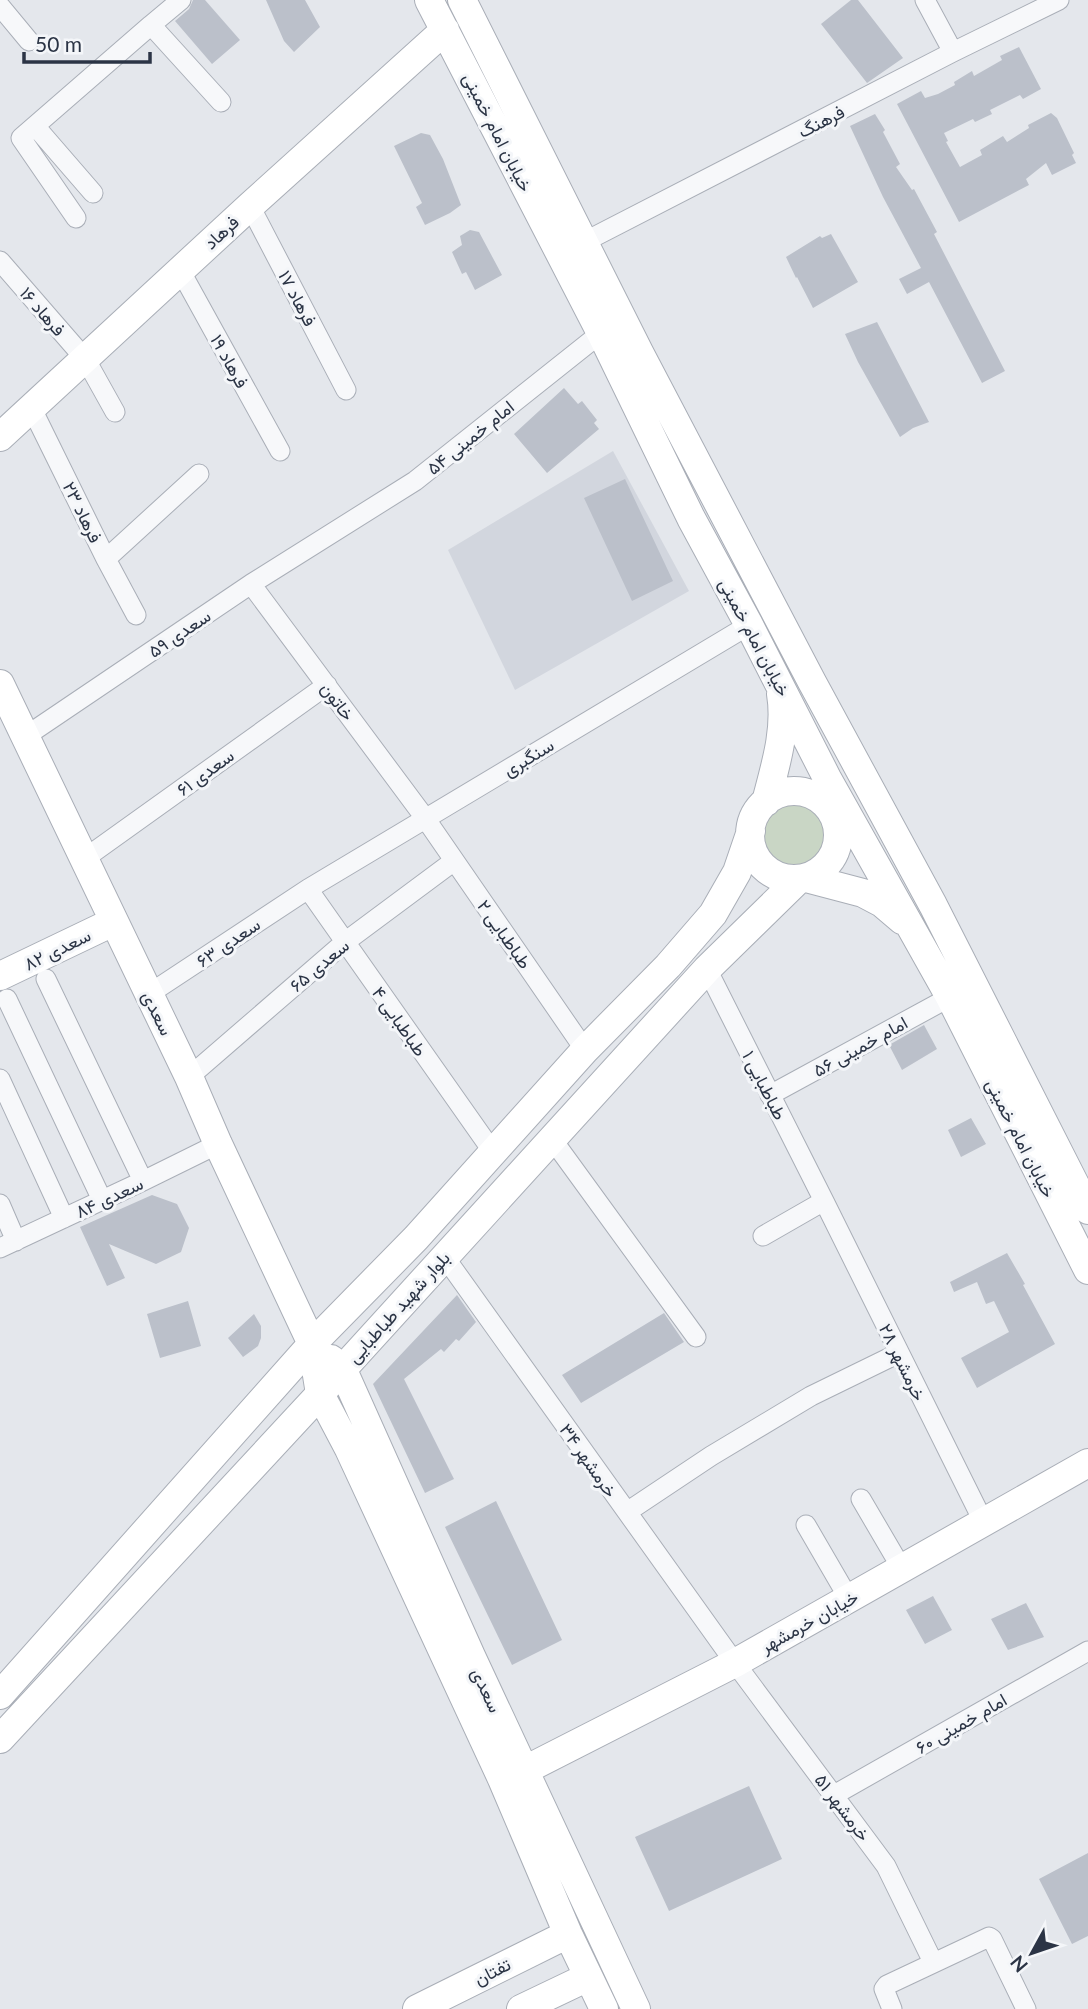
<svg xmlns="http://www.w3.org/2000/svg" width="1088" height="2009" font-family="Lato,Vazirmatn,sans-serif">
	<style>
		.built { fill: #d2d6de }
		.green { fill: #c9d6c5 }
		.building { fill: #bbc0ca }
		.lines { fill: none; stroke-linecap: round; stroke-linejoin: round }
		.street-casing { stroke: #a9aeb7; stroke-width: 21 }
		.secondary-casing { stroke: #a9aeb7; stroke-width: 30 }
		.street { stroke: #f7f8fa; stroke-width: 19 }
		.secondary { stroke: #fff; stroke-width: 28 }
		.labels { text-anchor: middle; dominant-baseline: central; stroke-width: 6; stroke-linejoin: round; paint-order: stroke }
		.street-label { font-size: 18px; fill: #2b3445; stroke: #f4f6f9 }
	</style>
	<rect width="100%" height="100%" fill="#e4e7ec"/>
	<path class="built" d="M613,451L689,591L515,690L448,550Z"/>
	<path class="green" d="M763 835a32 32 0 1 1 64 0a32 32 0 1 1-64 0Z"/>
	<path class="building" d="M193,0H205L240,40L212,64L175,21L189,9Z
		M266,0H305L320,27L294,52L284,41Z
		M851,0H858L903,58L867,83L821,24Z
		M1019,47L1041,89L1023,99L1020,95L990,110L992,114L975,122L973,119L944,133L948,141L946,142L960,167L982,155L980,150L1003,136L1007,142L1029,128L1028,125L1051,113L1057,118L1074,153L1072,155L1076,163L1052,175L1046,163L1026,179L1029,185L959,222L897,104L921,91L925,98L938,94L955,85L954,82L972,71L974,76L1002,60L1000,56Z
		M875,114L885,130L883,132L900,164L896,167L912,190L914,189L937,232L934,234L1005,371L982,383L929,282L907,294L899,279L921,268L883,197L850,126Z
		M421,133L430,135L443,159L461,205L450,213L425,225L416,207L422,203L394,146Z
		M470,230L479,232L502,275L475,290L466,272L462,274L452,252L462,245L460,236Z
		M831,234L858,282L813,308L797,277L796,278L786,257L820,236L822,238Z
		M877,322L929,422L913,428L900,437L858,362L845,334Z
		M564,388L578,404L582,401L597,420L594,423L599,429L547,473L514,434Z
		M625,479L673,581L632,601L584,498Z
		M924,1025L937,1049L902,1070L889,1045Z
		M971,1118L986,1144L961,1157L948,1130Z
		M152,1195L177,1204L189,1228L181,1252L156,1264L109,1244L125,1278L107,1286L80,1227Z
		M1007,1253L1025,1284L1023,1285L1055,1344L977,1388L961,1358L1009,1332L994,1301L986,1304L977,1282L954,1292L950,1282Z
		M457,1295L476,1322L459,1341L456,1339L444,1352L441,1349L404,1379L454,1479L425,1493L373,1384Z
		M188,1301L201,1346L160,1358L147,1314Z
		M664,1313L684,1342L581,1403L562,1375Z
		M254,1314L261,1326V1338L258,1346L243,1357L228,1338Z
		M496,1501L562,1640L512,1665L445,1527Z
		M933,1596L952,1630L925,1644L906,1610Z
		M1026,1603L1044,1637L1008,1650L991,1619Z
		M749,1786L782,1859L669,1911L635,1837Z
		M1088,1853V1936L1072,1944L1039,1879Z"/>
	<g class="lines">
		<defs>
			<path id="street" d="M181,0L151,25L221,102
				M925,0L953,52
				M0,6L29,41
				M35,126L93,193
				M250,206L346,390
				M76,218L21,138L151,25
				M584,242L953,52L1059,0
				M0,261L86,360L115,412
				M180,270L280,451
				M32,409L106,559L136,615
				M106,559L199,474
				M251,584L425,818L585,1050
				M26,736L251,584L415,481L601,333
				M84,859L327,685
				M308,889L493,1152
				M707,969L824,1201L984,1523
				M46,979L143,1181
				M149,994L308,889L749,625
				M7,999L102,1200
				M189,1077L345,942L454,861
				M0,1079L64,1218
				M770,1095L950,997
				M552,1139L696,1337
				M0,1204L16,1241
				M763,1236L824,1201
				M0,1248L143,1181L218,1144
				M444,1256L735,1663L886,1866L933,1962
				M861,1499L902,1569
				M627,1512L711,1456L811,1396L899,1353
				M806,1525L849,1599
				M834,1795L1088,1651
				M892,2009L884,1989L887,1985L989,1937L992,1939L1026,2009"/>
			<path id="secondary" d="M429,0L601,333L691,518L749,625L827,778L950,997L1088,1270
				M462,0L639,352L812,682L933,905L1088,1210
				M0,437L250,206L445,30
				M0,684L189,1077L218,1144L312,1344L320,1394L349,1449L502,1779L568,1934L604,2009
				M750 835a44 44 0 1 1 88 0a44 44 0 1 1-88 0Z
				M766,802C775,767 787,730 781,694
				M806,878L863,893L882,903L902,920
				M0,976L113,922
				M331,1359L342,1368L471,1656L636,2009
				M0,1695L312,1344L416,1238L585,1050L668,966L713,914L737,872L751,831
				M0,1739L320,1394L707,969L799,879
				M525,1770L735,1663L1088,1463
				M417,2009L568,1934
				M521,2009L588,1977"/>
		</defs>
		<use href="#street" class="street-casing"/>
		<use href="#secondary" class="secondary-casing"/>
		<use href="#street" class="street"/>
		<use href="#secondary" class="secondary"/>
	</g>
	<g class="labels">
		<g class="street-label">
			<text transform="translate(821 121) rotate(-27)">فرهنگ</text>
			<text transform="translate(498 132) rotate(63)">خیابان امام خمینی</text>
			<text transform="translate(221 232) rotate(-43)">فرهاد</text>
			<text transform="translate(298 298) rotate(62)">فرهاد ۱۷</text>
			<text transform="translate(43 311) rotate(49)">فرهاد ۱۶</text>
			<text transform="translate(230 361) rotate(61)">فرهاد ۱۹</text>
			<text transform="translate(470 437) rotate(-39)">امام خمینی ۵۴</text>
			<text transform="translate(83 512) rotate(64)">فرهاد ۲۳</text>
			<text transform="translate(179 633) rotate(-34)">سعدی ۵۹</text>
			<text transform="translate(755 637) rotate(62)">خیابان امام خمینی</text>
			<text transform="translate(338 701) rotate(53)">خاتون</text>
			<text transform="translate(528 757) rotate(-31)">سنگبری</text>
			<text transform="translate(205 772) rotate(-36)">سعدی ۶۱</text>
			<text transform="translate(505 934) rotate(55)">طباطبایی ۲</text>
			<text transform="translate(228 942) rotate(-34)">سعدی ۶۳</text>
			<text transform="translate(57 949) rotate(-26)">سعدی ۸۲</text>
			<text transform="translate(319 965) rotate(-40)">سعدی ۶۵</text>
			<text transform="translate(158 1013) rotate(64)">سعدی</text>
			<text transform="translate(400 1021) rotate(55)">طباطبایی ۴</text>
			<text transform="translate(860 1046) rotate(-29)">امام خمینی ۵۶</text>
			<text transform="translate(765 1085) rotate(63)">طباطبایی ۱</text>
			<text transform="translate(1021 1138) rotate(63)">خیابان امام خمینی</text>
			<text transform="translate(109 1197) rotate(-25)">سعدی ۸۴</text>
			<text transform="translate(398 1307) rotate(-48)">بلوار شهید طباطبایی</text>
			<text transform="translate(903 1362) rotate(64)">خرمشهر ۲۸</text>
			<text transform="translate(589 1460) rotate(55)">خرمشهر ۳۴</text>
			<text transform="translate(809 1621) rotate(-29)">خیابان خرمشهر</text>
			<text transform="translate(487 1690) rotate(65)">سعدی</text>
			<text transform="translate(961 1723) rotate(-30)">امام خمینی ۶۰</text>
			<text transform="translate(843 1807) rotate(53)">خرمشهر ۵۱</text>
			<text transform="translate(492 1971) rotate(-27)">تفتان</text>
		</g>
	</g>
	<g transform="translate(1032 1953) rotate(230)" stroke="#f4f6f9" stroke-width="5" paint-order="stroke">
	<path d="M0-5L12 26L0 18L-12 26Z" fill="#2b3445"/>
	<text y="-10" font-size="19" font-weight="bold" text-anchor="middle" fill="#2b3445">N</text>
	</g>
	<path d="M24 52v10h126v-10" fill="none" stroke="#2b3445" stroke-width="3.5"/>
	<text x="35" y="52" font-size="21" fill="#2b3445" stroke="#f4f6f9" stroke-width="5" paint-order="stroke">50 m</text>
</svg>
